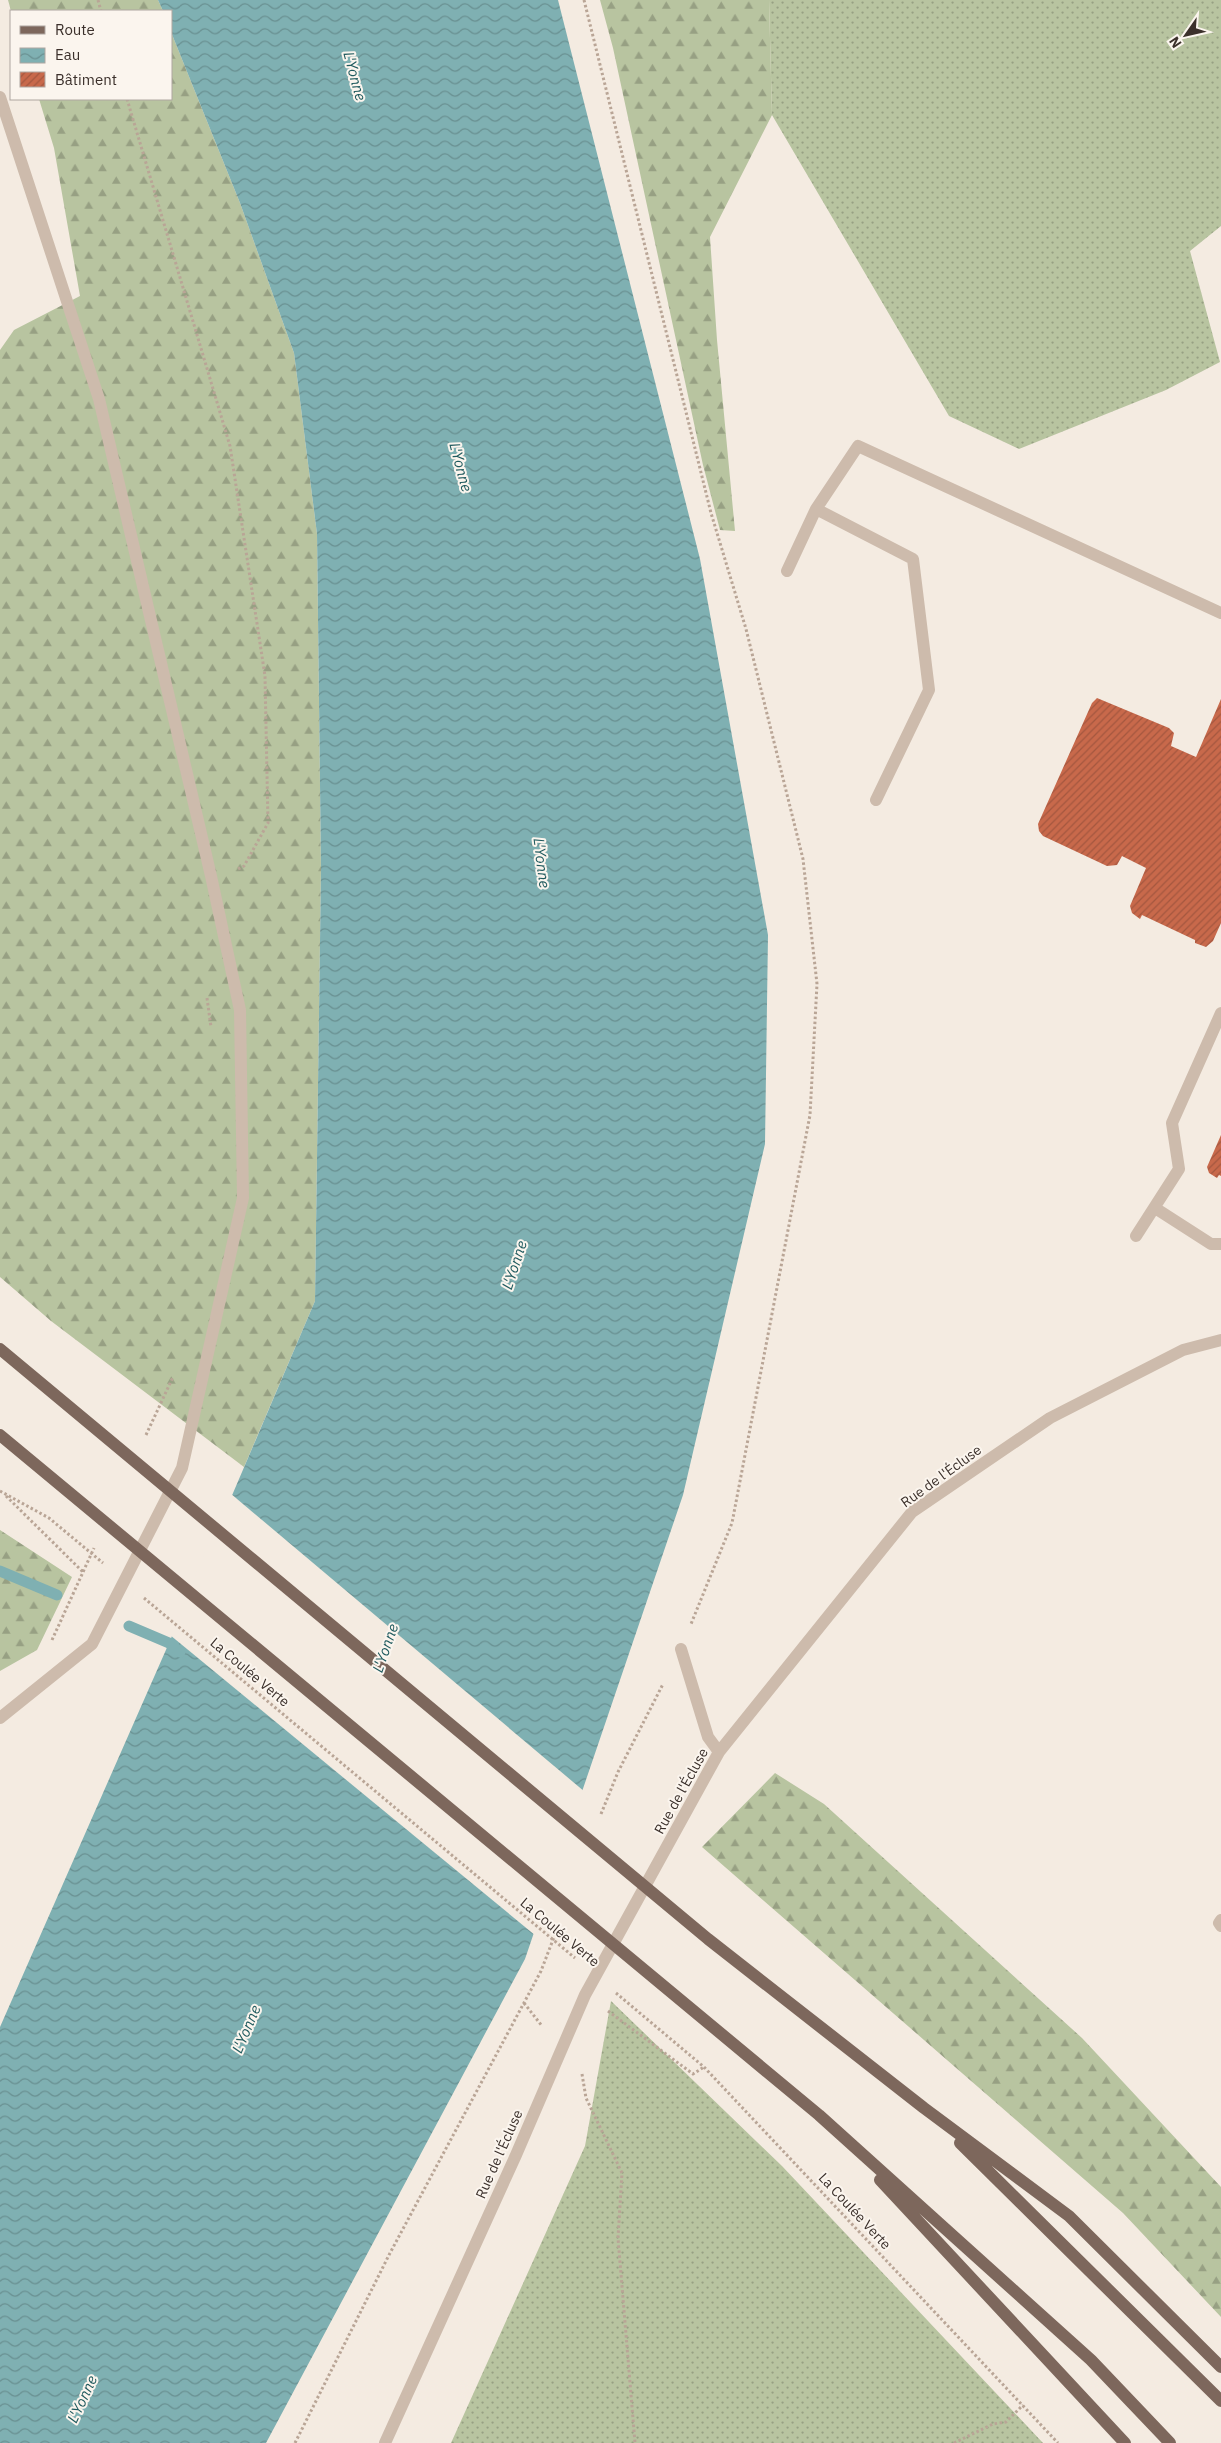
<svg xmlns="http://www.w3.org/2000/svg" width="1221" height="2443" font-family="'IBM Plex Sans',sans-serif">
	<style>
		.grass { fill: url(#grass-dots) }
		.forest { fill: url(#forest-firs) }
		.water { fill: url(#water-waves) }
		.pier { fill: #f4ebe1 }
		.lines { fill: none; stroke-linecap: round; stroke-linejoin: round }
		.stream { stroke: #7fb0b2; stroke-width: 11 }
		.building { fill: url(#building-hatch) }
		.path { stroke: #b9a596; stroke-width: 3; stroke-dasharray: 2.5 2.5; stroke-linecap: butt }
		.minor { stroke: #cdbbac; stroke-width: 12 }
		.major { stroke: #7d675c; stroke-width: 12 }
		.labels { text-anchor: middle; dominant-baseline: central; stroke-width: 4; stroke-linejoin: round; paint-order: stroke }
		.street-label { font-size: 14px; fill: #3b302b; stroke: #fbf5ee }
		.water-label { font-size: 15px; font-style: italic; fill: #1f5a5e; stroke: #fbf5ee }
	</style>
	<defs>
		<pattern id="grass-dots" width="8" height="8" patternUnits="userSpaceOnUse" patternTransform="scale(1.25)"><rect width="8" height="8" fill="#b8c4a0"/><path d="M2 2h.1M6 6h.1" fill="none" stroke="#97a083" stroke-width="1.8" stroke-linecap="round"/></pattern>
		<pattern id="forest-firs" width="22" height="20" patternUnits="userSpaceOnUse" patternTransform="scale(1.25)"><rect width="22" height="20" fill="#b8c4a0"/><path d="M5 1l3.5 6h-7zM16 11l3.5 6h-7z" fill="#97a083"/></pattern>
		<pattern id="water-waves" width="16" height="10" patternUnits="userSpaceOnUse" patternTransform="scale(1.25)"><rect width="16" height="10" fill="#7fb0b2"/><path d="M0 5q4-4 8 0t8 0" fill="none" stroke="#699091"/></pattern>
		<pattern id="building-hatch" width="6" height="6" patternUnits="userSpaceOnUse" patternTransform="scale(1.25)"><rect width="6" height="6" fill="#c8694b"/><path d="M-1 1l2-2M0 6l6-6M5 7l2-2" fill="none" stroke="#a4573f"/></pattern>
	</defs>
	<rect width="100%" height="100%" fill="#f4ebe1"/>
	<path class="grass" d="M769,0H1221V226L1190,251L1220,362L1166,390L1019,449L949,416L772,115Z
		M611,2001L782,2166L1043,2443H451L585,2146Z"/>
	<path class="forest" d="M8,0H158L163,11H11Z
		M600,0H769L772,115L710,237L717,340L735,531L720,530L703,465L613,48Z
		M171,32L240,203L294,353L317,534L321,869L315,1301L244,1467L51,1321L0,1277V350L14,330L80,296L54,148L39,99H171Z
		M0,1530L72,1577L37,1650L0,1671Z
		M775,1773L824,1804L1082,2038L1221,2187V2317L1123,2213L702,1847Z"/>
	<path class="water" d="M158,0H558L700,559L768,935L765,1144L683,1495L525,1959L266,2443H0V2027L169,1643L315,1301L321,869L317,534L294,353L240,203L171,32V11H163Z"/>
	<path class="pier" d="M230,1493L585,1792L536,1936L170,1635Z"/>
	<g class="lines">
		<path class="stream" d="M0,1571L57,1595
			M129,1626L169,1643L180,1652"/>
	</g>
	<path class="building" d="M1097,698L1169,728L1174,733L1171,746L1196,757L1221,699V923L1213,941L1206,947L1195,943V940L1142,915L1140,919L1132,913L1130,906L1146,868L1122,856L1117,865L1107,866L1043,836L1039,831L1038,824L1092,703Z
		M1221,1135V1176L1219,1175L1217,1178L1209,1173L1207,1167Z"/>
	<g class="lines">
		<path class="path" d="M98,0L101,11
			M584,0L711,513L746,629L803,859L817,984L810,1115L732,1523L691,1624
			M127,99L230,446L265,676L268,823L244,866L236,870
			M207,998L211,1027
			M146,1435L173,1377
			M0,1491L49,1518L103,1563
			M6,1496L83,1572
			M144,1598L575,1958
			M52,1640L94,1548
			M601,1814L618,1772L663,1684
			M616,1993L704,2067L1058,2443
			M524,2003L542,2026
			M608,2011L693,2074L704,2067
			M582,2074L586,2098L622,2173L618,2238L635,2443
			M295,2443L389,2255L541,1971L556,1932
			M954,2443L993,2424L1006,2422L1023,2405"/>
		<path class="minor" d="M0,97L99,399L211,876L240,1010L243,1198L182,1468L92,1644L0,1718
			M787,571L816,509
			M876,800L929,690L913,559L816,509L858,446L1221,613
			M1155,1208L1211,1244H1221
			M1136,1236L1179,1169L1172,1123L1221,1013
			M681,1649L708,1737L719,1752
			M1221,1920L1219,1923L1221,1926
			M385,2443L516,2155L585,1995L719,1752L912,1512L1050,1418L1183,1350L1221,1340"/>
		<path class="major" d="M0,1349L708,1939L924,2108L1069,2216L1221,2367
			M0,1435L819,2115L1091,2360L1170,2443
			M960,2143L1221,2401
			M880,2180L1125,2443"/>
	</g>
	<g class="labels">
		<g class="street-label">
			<text transform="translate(941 1476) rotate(-36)">Rue de l'Écluse</text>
			<text transform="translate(250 1672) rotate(40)">La Coulée Verte</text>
			<text transform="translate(681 1791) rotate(-61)">Rue de l'Écluse</text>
			<text transform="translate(560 1932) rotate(40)">La Coulée Verte</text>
			<text transform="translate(499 2154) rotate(-66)">Rue de l'Écluse</text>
			<text transform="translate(855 2211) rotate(47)">La Coulée Verte</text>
		</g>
		<g class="water-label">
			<text transform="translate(355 76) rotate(75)">L'Yonne</text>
			<text transform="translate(461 467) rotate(75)">L'Yonne</text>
			<text transform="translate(542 863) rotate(83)">L'Yonne</text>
			<text transform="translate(514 1265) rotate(-72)">L'Yonne</text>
			<text transform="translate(385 1648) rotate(-71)">L'Yonne</text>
			<text transform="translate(246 2029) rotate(-67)">L'Yonne</text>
			<text transform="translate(82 2399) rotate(-65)">L'Yonne</text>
		</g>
	</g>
	<rect x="10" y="10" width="162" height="90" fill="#fbf5ee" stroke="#aea6a0"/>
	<rect x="20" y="26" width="25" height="8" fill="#7d675c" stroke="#aea6a0"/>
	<text x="55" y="35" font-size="15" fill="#3b302b">Route</text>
	<rect x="20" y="48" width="25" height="15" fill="url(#water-waves)" stroke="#aea6a0"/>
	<text x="55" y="60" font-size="15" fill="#3b302b">Eau</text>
	<rect x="20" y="72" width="25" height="15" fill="url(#building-hatch)" stroke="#aea6a0"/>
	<text x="55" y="85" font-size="15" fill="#3b302b">Bâtiment</text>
	<g transform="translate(1186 35) rotate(236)" stroke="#fbf5ee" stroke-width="4" paint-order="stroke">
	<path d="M0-4L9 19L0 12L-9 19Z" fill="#3b302b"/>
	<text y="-8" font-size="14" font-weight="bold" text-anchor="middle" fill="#3b302b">N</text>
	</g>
</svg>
